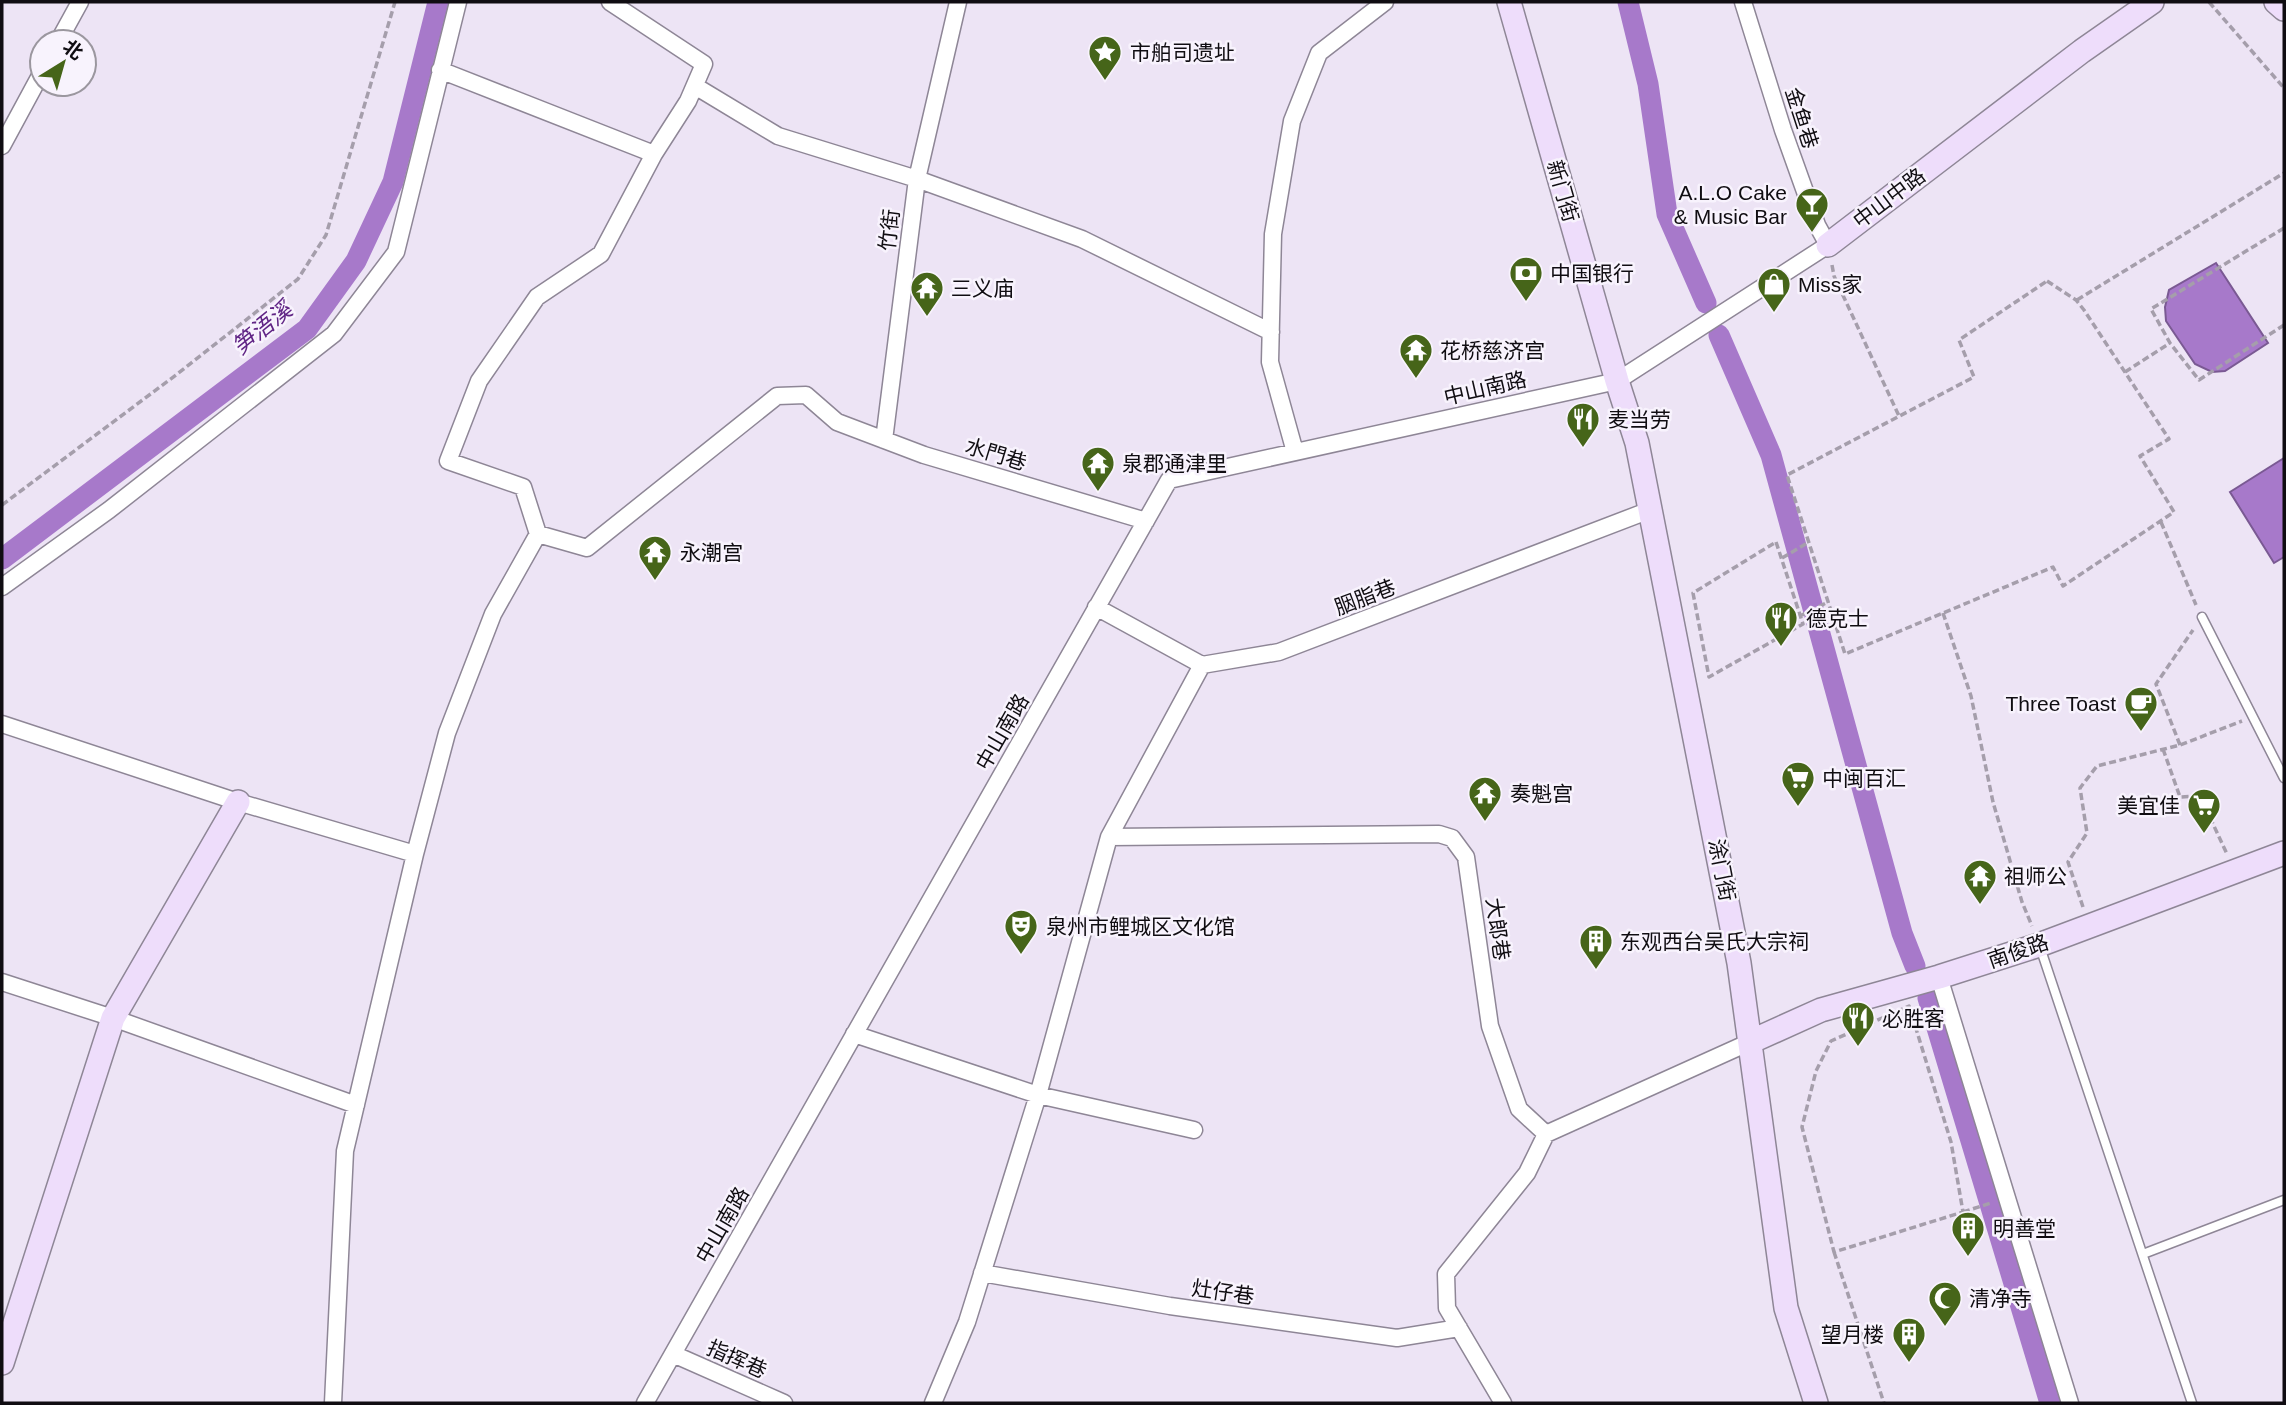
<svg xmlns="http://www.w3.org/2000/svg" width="2286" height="1405" font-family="Arial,'Noto Sans SC',sans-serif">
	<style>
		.water { fill: #a779ca; stroke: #7a5993; stroke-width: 2 }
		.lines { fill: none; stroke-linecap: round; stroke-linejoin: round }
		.canal { stroke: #a779ca; stroke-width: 21 }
		.lane-casing { stroke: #8e8696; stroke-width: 11 }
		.street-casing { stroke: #8e8696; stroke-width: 19 }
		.secondary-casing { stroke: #8e8696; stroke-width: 26 }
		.path { stroke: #a59eab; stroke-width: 3.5; stroke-dasharray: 7 3.5; stroke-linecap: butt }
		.lane { stroke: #fff; stroke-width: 8 }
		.street { stroke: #fff; stroke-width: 16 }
		.secondary { stroke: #eeddfb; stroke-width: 23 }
		.labels { text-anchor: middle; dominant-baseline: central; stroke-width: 5; stroke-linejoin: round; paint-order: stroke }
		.poi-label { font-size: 21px; fill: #100d12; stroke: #f8f3fd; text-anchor: start }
		.street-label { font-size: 21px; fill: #100d12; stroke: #f8f3fd }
		.water-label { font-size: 23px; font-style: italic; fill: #602485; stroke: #f8f3fd }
	</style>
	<rect width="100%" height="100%" fill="#ede4f5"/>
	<path class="water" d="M2216,263L2268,343L2225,371L2212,372L2195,364L2166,321L2165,307L2169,290Z
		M2284,458V557L2274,563L2230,492Z"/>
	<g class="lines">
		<path class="canal" d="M1628,2L1648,84L1667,214L1706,303
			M1719,335L1771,455L1902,933L1915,966
			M2,559L307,329L356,261L393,182L438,2
			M1928,998L2050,1403"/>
		<defs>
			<path id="lane" d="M2202,617L2284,778
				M2040,947L2192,1403
				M2143,1254L2284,1200"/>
			<path id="street" d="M58,42L80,2
				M440,70L654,154
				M695,86L778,136L917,179L1082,239L1271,332
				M2,146L42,72
				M884,440L917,179L958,2
				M1295,452L1270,362L1273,234L1292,121L1319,53L1385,2
				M538,534L523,487L448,461L479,381L537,297L601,254L654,154L688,101L704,64L610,2
				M2,587L109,510L334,334L396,252L458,2
				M1096,607L1202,665L1279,652L1650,510
				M2,724L238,802L415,854
				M1109,837L1439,834L1452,838L1466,857L1490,1026L1519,1109L1546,1134L1750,1042
				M1939,977L2070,1403
				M2,982L113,1018L356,1105
				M854,1034L1038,1095L1194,1130
				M982,1273L1170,1306L1397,1338L1459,1328
				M673,1354L784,1403
				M333,1403L345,1151L415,854L447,733L493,614L538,534L587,548L777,396L806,395L837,422L924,455L1146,521
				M645,1403L1169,480L1617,381L1828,245L1817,225L1783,130L1743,2
				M933,1403L967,1322L1038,1095L1109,837L1202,665
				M1503,1403L1447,1308L1446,1274L1527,1173L1546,1134"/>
			<path id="secondary" d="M1509,2L1617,381L1637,443L1739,963L1786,1308L1816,1403
				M2276,2L2284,9
				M1828,245L2082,51L2152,2
				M1750,1042L1821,1010L1939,977L2039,945L2284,853
				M2,1363L113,1018L238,802"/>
		</defs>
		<use href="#lane" class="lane-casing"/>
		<use href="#street" class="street-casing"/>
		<use href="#secondary" class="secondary-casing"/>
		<path class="path" d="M2209,2L2284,88
			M2284,228L2151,309L2170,343L2199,380L2284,325
			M1832,265L1834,276L1899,416
			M2047,281L2076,300L2084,310L2169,439L2140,456L2174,512L2063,586L2053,567L1845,654L1787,475L1974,377L1959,340Z
			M2077,300L2284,173
			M2125,372L2170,343
			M2,505L176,375L298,279L326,235L395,2
			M2161,522L2196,605
			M1776,542L1803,624L1709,677L1693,593Z
			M1782,558L1809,542
			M1943,613L1971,696L1993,802L2022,902L2032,926
			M1800,616L1828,602
			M2180,745L2156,684L2193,630
			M2163,749L2180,797L2200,796L2227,854
			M2083,907L2068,862L2087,833L2080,788L2097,766L2180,745L2242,721
			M1909,1006L1951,1142L1963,1212L1834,1252L1802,1127L1816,1071L1831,1041Z
			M1963,1212L1991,1203
			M1834,1252L1884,1403"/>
		<use href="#lane" class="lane"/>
		<use href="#street" class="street"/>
		<use href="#secondary" class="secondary"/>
	</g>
	<defs>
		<symbol id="sight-pin" viewBox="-11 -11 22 30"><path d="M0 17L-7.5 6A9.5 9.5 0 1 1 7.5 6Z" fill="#466519" stroke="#f8f3fd"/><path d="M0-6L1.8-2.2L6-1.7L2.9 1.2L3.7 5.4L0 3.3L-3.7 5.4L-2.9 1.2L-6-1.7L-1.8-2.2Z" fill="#fff"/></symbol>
		<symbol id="bar-pin" viewBox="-11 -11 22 30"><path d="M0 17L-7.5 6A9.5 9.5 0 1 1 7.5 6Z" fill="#466519" stroke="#f8f3fd"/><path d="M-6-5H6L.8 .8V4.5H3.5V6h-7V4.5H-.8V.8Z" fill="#fff"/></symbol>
		<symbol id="bank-pin" viewBox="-11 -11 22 30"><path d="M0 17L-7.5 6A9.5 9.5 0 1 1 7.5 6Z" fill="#466519" stroke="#f8f3fd"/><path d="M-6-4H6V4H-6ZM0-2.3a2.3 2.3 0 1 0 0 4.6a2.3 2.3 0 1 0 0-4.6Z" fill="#fff"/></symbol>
		<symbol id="shop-pin" viewBox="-11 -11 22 30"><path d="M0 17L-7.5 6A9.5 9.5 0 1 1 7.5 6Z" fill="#466519" stroke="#f8f3fd"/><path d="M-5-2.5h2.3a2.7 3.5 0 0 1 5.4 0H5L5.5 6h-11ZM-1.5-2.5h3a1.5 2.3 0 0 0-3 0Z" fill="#fff"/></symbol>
		<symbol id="temple-pin" viewBox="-11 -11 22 30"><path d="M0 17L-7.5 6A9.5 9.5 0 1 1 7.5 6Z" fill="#466519" stroke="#f8f3fd"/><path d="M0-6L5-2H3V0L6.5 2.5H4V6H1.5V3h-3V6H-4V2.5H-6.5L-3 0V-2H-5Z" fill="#fff"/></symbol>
		<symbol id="restaurant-pin" viewBox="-11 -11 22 30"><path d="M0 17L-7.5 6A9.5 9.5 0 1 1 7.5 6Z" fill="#466519" stroke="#f8f3fd"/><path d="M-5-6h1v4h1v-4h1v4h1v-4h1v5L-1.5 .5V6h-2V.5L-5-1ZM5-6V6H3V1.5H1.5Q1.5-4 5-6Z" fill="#fff"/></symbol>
		<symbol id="cafe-pin" viewBox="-11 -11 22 30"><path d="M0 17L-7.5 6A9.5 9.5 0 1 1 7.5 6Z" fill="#466519" stroke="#f8f3fd"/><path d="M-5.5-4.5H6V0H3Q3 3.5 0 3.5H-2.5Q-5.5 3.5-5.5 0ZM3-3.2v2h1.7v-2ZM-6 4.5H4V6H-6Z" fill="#fff"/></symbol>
		<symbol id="supermarket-pin" viewBox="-11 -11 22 30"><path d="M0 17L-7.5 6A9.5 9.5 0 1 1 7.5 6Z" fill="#466519" stroke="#f8f3fd"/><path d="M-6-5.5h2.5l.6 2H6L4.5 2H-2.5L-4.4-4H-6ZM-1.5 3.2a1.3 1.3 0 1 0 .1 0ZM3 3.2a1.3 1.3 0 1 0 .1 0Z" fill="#fff"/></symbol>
		<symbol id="theatre-pin" viewBox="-11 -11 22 30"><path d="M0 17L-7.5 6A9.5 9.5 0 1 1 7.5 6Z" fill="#466519" stroke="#f8f3fd"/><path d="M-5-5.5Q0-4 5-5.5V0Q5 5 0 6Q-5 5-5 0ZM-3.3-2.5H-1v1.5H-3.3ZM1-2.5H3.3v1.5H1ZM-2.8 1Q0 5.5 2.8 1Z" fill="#fff"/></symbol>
		<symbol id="building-pin" viewBox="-11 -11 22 30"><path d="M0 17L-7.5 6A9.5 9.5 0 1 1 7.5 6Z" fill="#466519" stroke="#f8f3fd"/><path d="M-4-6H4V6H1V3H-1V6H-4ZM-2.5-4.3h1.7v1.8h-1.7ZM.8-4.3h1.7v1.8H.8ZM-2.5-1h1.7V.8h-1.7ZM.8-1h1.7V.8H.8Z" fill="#fff"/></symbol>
		<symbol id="mosque-pin" viewBox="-11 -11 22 30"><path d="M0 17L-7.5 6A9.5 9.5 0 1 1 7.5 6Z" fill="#466519" stroke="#f8f3fd"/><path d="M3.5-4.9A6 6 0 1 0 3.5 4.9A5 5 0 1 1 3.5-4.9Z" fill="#fff"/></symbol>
	</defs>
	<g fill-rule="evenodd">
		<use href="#sight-pin" x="1086" y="33" width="38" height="52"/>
		<use href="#bar-pin" x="1793" y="185" width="38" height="52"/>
		<use href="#bank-pin" x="1507" y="254" width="38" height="52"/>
		<use href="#shop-pin" x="1755" y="265" width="38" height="52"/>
		<use href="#temple-pin" x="908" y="269" width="38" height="52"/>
		<use href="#temple-pin" x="1397" y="331" width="38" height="52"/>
		<use href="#restaurant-pin" x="1564" y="400" width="38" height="52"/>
		<use href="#temple-pin" x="1079" y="444" width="38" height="52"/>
		<use href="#temple-pin" x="636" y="533" width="38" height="52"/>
		<use href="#restaurant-pin" x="1762" y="599" width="38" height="52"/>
		<use href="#cafe-pin" x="2122" y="684" width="38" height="52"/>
		<use href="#supermarket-pin" x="1779" y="759" width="38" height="52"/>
		<use href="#temple-pin" x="1466" y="774" width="38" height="52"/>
		<use href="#supermarket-pin" x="2185" y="786" width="38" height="52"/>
		<use href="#temple-pin" x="1961" y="857" width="38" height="52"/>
		<use href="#theatre-pin" x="1002" y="907" width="38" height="52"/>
		<use href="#building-pin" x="1577" y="922" width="38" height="52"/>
		<use href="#restaurant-pin" x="1839" y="999" width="38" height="52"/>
		<use href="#building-pin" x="1949" y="1209" width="38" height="52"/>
		<use href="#mosque-pin" x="1926" y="1279" width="38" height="52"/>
		<use href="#building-pin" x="1890" y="1315" width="38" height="52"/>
	</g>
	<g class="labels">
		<g class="poi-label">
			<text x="1130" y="52">市舶司遗址</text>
			<text x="1787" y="192" text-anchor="end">A.L.O Cake<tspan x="1787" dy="24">&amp; Music Bar</tspan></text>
			<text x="1550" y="273">中国银行</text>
			<text x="1798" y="284">Miss家</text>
			<text x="951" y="288">三义庙</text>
			<text x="1440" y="350">花桥慈济宫</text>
			<text x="1608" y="419">麦当劳</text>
			<text x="1122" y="463">泉郡通津里</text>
			<text x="680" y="552">永潮宫</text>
			<text x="1806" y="618">德克士</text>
			<text x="2116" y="703" text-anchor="end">Three Toast</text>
			<text x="1822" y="778">中闽百汇</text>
			<text x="1510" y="793">奏魁宫</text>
			<text x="2180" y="805" text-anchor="end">美宜佳</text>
			<text x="2004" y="876">祖师公</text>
			<text x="1046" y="926">泉州市鲤城区文化馆</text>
			<text x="1620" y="941">东观西台吴氏大宗祠</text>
			<text x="1882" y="1018">必胜客</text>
			<text x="1993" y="1228">明善堂</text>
			<text x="1969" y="1298">清净寺</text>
			<text x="1884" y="1334" text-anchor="end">望月楼</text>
		</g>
		<g class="street-label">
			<text transform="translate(1802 118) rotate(72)">金鱼巷</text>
			<text transform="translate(1563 191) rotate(74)">新门街</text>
			<text transform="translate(1889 198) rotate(-37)">中山中路</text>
			<text transform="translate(889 230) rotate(-83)">竹街</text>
			<text transform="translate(1485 388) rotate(-13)">中山南路</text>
			<text transform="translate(996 454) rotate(17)">水門巷</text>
			<text transform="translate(1365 597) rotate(-21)">胭脂巷</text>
			<text transform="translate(1002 732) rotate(-60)">中山南路</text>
			<text transform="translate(1722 870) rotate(79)">涂门街</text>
			<text transform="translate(1498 929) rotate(82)">大郎巷</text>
			<text transform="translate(2018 951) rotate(-19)">南俊路</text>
			<text transform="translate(722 1225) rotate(-60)">中山南路</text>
			<text transform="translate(1223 1292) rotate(8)">灶仔巷</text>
			<text transform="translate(737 1359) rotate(24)">指挥巷</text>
		</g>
		<g class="water-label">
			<text transform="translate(262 328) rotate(-39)">笋浯溪</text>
		</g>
	</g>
	<rect width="2286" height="1405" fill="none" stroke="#100d12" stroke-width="7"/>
	<g transform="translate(63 63) rotate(37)"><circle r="33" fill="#f8f3fd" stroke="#9b979f" stroke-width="2"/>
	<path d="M0-5L12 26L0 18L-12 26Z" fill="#466519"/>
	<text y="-10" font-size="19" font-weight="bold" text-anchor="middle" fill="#100d12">北</text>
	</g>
</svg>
